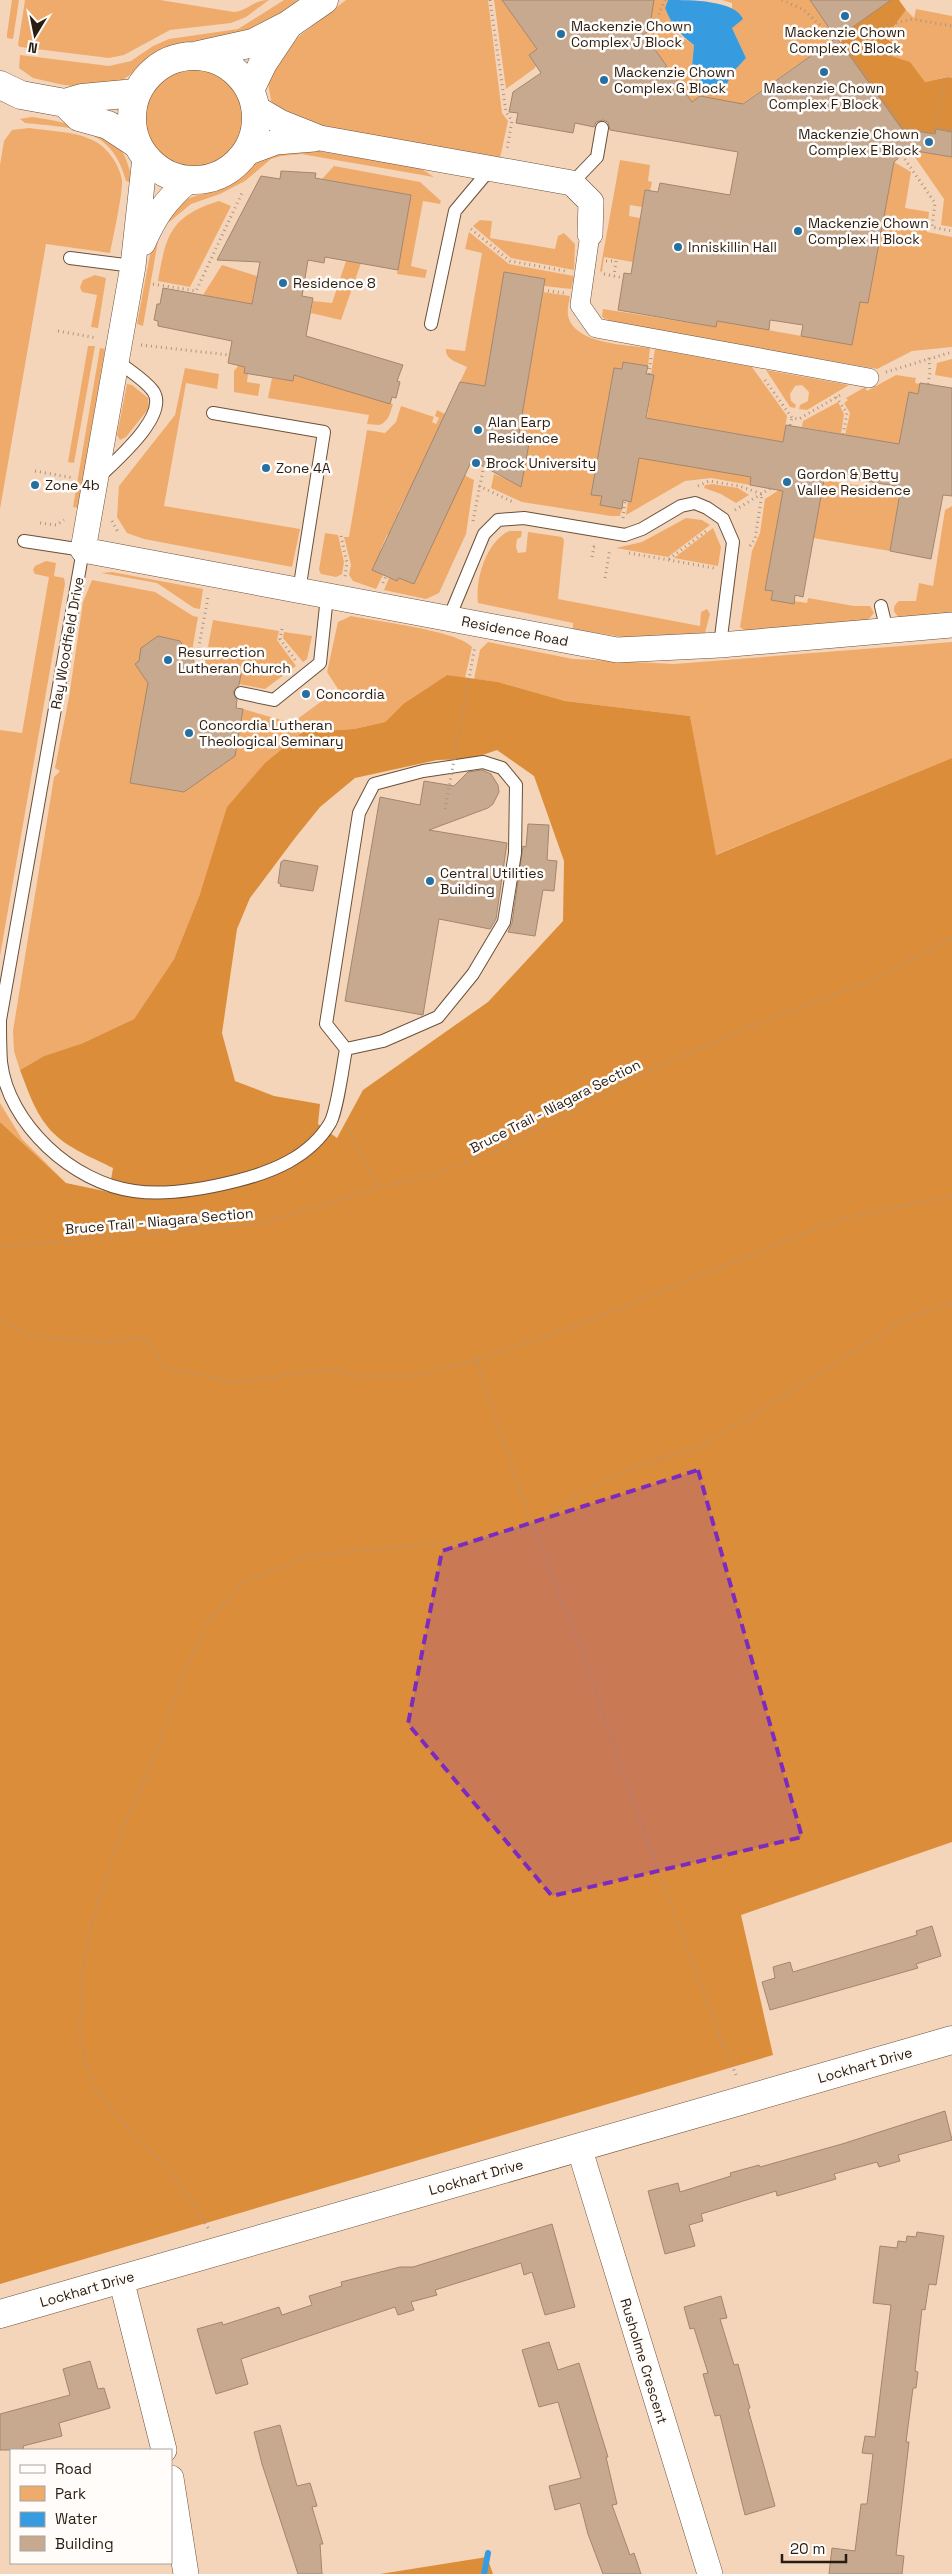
<svg xmlns="http://www.w3.org/2000/svg" width="952" height="2574" font-family="'Space Grotesk',sans-serif">
	<style>
		.green { fill: #efab6c }
		.forest { fill: #dc8d3a; fill-rule: evenodd }
		.water { fill: #369bdf }
		.lines { fill: none; stroke-linecap: round; stroke-linejoin: round }
		.stream { stroke: #369bdf; stroke-width: 6 }
		.building { fill: #c7a98f; stroke: #a3866d }
		.service-casing { stroke: #6b5039; stroke-width: 14 }
		.pedestrian-casing { stroke: #6b5039; stroke-width: 20 }
		.minor-casing { stroke: #6b5039; stroke-width: 26 }
		.tertiary-casing { stroke: #6b5039; stroke-width: 29 }
		.path { stroke: #ac947f; stroke-width: 3; stroke-dasharray: 1 4; stroke-linecap: butt }
		.service { stroke: #fff; stroke-width: 12 }
		.pedestrian { stroke: #fff; stroke-width: 19 }
		.minor { stroke: #fff; stroke-width: 25 }
		.tertiary { stroke: #fff; stroke-width: 28 }
		.path-bridge { stroke: #ac947f; stroke-width: 3; stroke-dasharray: 1 4; stroke-linecap: butt }
		.marked { fill: #7b2cbf; fill-opacity: 0.2; stroke: #7b2cbf; stroke-width: 4; stroke-dasharray: 10 6; stroke-linejoin: round }
		.poi-dot { fill: #2470a3; stroke: #fffcf9; stroke-width: 2 }
		.labels { text-anchor: middle; dominant-baseline: central; stroke-width: 5; stroke-linejoin: round; paint-order: stroke }
		.poi-label { font-size: 14px; fill: #281d13; stroke: #fffcf9; text-anchor: start }
		.street-label { font-size: 14px; fill: #281d13; stroke: #fffcf9 }
	</style>
	<rect width="100%" height="100%" fill="#f4d5ba"/>
	<path class="green" d="M12,0H19L13,39L7,38V34Z
		M25,0H160L234,12C248,11 253,0 269,0L246,17L231,23L170,30L124,55L109,58L20,47L18,45Z
		M284,0H299L255,31L211,43L184,44L168,49L118,83L78,87L59,84L33,78L19,68L20,55L109,66L131,61L153,46L169,39L238,29Z
		M346,0H488L502,113L508,121L500,158L304,123L279,110L271,101L268,82L280,51Z
		M494,0H502L537,49L529,55L536,65L535,68L506,89Z
		M647,0H668L665,8L679,35L694,45L692,66L733,72L746,58L732,28V3L722,0H810L832,32L831,41L739,106L737,103L700,96L692,102L644,34L652,29Z
		M916,9L952,16V78L947,77L925,82L890,56L885,38L906,10L914,18Z
		M143 117a52 52 0 1 1 104 0a52 52 0 1 1-104 0Z
		M32,117C49,119 105,130 117,144C126,155 129,167 132,180L130,182L126,181C112,126 72,128 25,123L20,119Z
		M29,128C48,131 72,131 90,139C106,145 119,163 122,180C123,193 113,238 110,253L46,244L0,509V165L4,141L12,130Z
		M300,148L420,168L434,177L301,154L281,156L271,159L245,181L220,194L191,204L169,222L163,219L177,205L187,199L229,184L266,155Z
		M910,150L952,157V227L941,225L944,199Z
		M620,160L650,165L648,181L652,182L650,191L645,190L642,207L630,205L629,216L640,218L633,262L604,257L602,272L600,271Z
		M894,162L911,172L905,208L929,212L927,232L952,237V347L912,351L877,369L614,323L602,317L603,309L716,327L717,321L852,345L859,309L857,301L868,303Z
		M334,166L420,182L441,201L440,204L423,201L411,266L427,270L425,278L397,274L411,195L322,179Z
		M219,201L231,206L190,287L158,281C166,234 171,216 219,201Z
		M480,220L492,221L490,238L555,249L558,236L564,233L575,244L574,270L511,258L473,226Z
		M469,232L509,264L574,276L571,289L544,286L545,279L504,272L485,386L460,382L467,367C458,362 445,360 446,349L465,351L482,253L465,249Z
		M153,239L158,241L143,326L137,324Z
		M346,261L361,263L341,320L311,313L313,301L332,303Z
		M222,265L263,278L261,291L254,290L252,304L203,295Z
		M95,275L106,278L98,328L91,327L97,295L82,292L80,287L83,280Z
		M543,292L570,296C569,302 567,309 568,315C573,344 627,345 650,348L648,366L624,362L622,369L614,368L591,495L602,496L601,505L622,509L620,516H611L522,502L491,488L494,474L521,486L530,438L519,433Z
		M88,346H95L74,463L68,462Z
		M100,348L105,349L78,508L73,507Z
		M655,349L752,367L787,416L783,442L647,418L654,375L651,374Z
		M952,359V378L935,375L937,363Z
		M239,365L245,367L244,373L248,374L247,382L260,384L258,396L234,392V371Z
		M185,368L219,374L217,389L186,383L164,506L300,529L292,567L144,539L127,533L117,517L119,486L175,415Z
		M766,370L849,385L807,410L799,409L800,405L808,401L809,392L802,385L795,386L790,394L791,401L796,405L795,408L790,407Z
		M294,375L393,404C390,414 388,422 379,425L367,424L369,415L268,398L272,378L293,381Z
		M896,375L916,378L915,383L920,384L918,394L909,393L902,429L912,446L845,435L850,413L844,403L848,400L846,398L865,387L867,391Z
		M127,384L132,385L148,398L149,408L126,437L120,440L117,435Z
		M838,402L844,414L841,434L802,427L803,421Z
		M401,406L434,417L432,422L436,424L439,418L435,416L437,410L445,414L434,438L433,445L431,444L407,499L405,498L398,512L400,513L399,517H396L390,531L392,532L390,536L387,535L381,549L383,550L372,569L383,575L376,589L353,581L349,575L351,565L344,537H349L367,430L385,433L396,422Z
		M639,458L751,477L750,485L711,478L685,481L626,515L628,501H631Z
		M462,474L474,480L466,534L439,593L426,599L384,590L389,578L397,581L399,578L414,584Z
		M824,480L900,492L890,551L813,538Z
		M712,484L738,488L749,495L736,503L721,494L704,488L705,485Z
		M779,490L783,491L765,590L773,591L771,600L794,604V601L807,603L808,598L854,606H870L874,613L868,620L745,631L740,627L752,551L760,533L765,499Z
		M952,506V615L902,618C893,615 891,607 899,601H916L919,583L933,586L945,510Z
		M686,518L702,520L710,525L668,557L616,548L642,542Z
		M713,528L721,547L718,566L674,558Z
		M509,531H522L521,537L517,539L516,547L518,553L526,552L528,532L562,537L564,540L558,599L700,626L701,612L707,609L710,614L705,633L629,638L573,629V623L478,603C475,580 486,542 509,531Z
		M325,533L338,535L344,562L342,574L336,577L321,574L319,570Z
		M46,561L56,563L54,576L64,578L65,584L0,956V730L22,733L49,577L35,574L33,570L35,566Z
		M112,572L203,589L200,609L194,608L157,583L101,573Z
		M92,580L155,592L193,616L198,617L191,657L180,641L158,636L139,662L135,664L150,686L130,783L183,792L235,756L243,709L292,723L338,689L327,672L338,622L351,616C375,621 459,631 472,647L465,678L447,675L403,704L385,722L354,729L303,732L200,894L174,959L134,1019L83,1043L44,1056L20,1070L14,1051L13,1031L54,777L60,771L55,768L69,697L83,602Z
		M213,620L279,631L277,640L296,666L265,689L239,684L241,674L204,668Z
		M284,632L312,636L307,659L303,662L283,638Z
		M488,642L573,659L674,664L952,642V758L715,855L690,716L565,701L498,682L474,679L480,650Z
		M0,1103L22,1139L66,1183L0,1122Z"/>
	<path class="forest" d="M891,0H899L906,10L885,38L897,46L891,56L910,62L925,82L948,77L952,78V132L936,129L935,134L901,129L841,43L843,34Z
		M447,675L498,682L565,701L690,716L716,855L952,758V1842L741,1915L773,2055L0,2284V1122L66,1183L109,1192L113,1168C91,1157 62,1146 47,1126C34,1110 27,1088 20,1070L44,1056L83,1043L134,1019L174,959L200,894L227,807L265,763L303,732L354,729L385,722L403,704ZM497,750L534,776L564,861L563,921L488,1002L363,1090L337,1138L318,1124L320,1104L274,1096L235,1081L222,1033L237,929L250,898L295,838L320,807L355,778L437,760L471,759Z
		M487,2557L493,2574H380Z"/>
	<path class="water" d="M668,0C691,0 735,0 743,19L732,28L746,58L733,72L723,91L704,90L692,66L694,45C679,34 672,25 665,8Z"/>
	<g class="lines">
		<path class="stream" d="M484,2574L488,2553"/>
	</g>
	<path class="building" d="M502,0H654L650,25L652,29L644,34L692,102L700,96L743,104L836,38L810,0H891L837,38L902,129L935,134L936,129L952,132V157L904,149L903,154L894,162L868,303L860,302L852,345L801,336L803,325L770,320L769,330L717,321L716,327L618,310L624,273L631,274L645,190L658,192L660,183L730,195L738,152L610,130L608,122L603,120L596,122L594,127L575,123L573,133L516,123L518,113L509,112L513,92L541,73L529,55L537,49Z
		M281,171L316,173L315,178L411,195L398,270L325,257L324,263L308,260L302,296L313,298L306,336L403,365L397,381L400,382L396,398L392,397L390,404L294,375L293,381L244,373L245,367L228,363L232,341L158,326V321L154,320L157,304H160L163,288L252,304L260,262L217,260L261,176L280,179Z
		M504,272L545,279L519,433L530,438L521,487L472,460L414,584L399,578L397,581L372,570L460,382L485,386Z
		M623,362L648,366L646,374L654,375L646,418L783,442L786,425L899,444L909,392L918,394L920,383L952,388V496L943,495L931,559L890,551L901,487L825,474L803,597L795,595L794,604L771,600L773,591L765,590L783,491L750,485L751,477L639,458L631,502L623,500L622,509L600,505L602,496L591,495L614,368L622,369Z
		M158,636L180,641L195,663L204,664V668L241,674L239,685L233,692L237,700L236,708L243,709L235,756L184,792L130,783L148,683L135,664L139,661L141,648Z
		M482,770L491,774L498,785L499,792L493,804L488,808L429,830L507,843L496,919L490,929L439,919L423,1015L345,1001L380,797L420,805L424,781L454,786L468,772Z
		M528,824L549,825L547,860L557,861L554,891L543,890L535,936L508,932L512,923L523,846L526,847Z
		M284,860L318,866L313,891L280,886L281,884L278,883L281,862Z
		M932,1926L941,1956L916,1964L918,1968L770,2010L762,1982L775,1978L773,1967L790,1962L793,1972L917,1935L916,1931Z
		M945,2111L952,2140L898,2155L900,2161L879,2167L877,2162L834,2174L836,2179L777,2196L776,2191L701,2214L703,2221L689,2225L695,2246L665,2254L648,2191L678,2183L680,2192L731,2176L730,2173L759,2165L760,2167L842,2144Z
		M552,2224L575,2307L545,2315L532,2272L524,2275L521,2263L435,2290L437,2295L411,2302L414,2310L398,2315L395,2307L241,2359L248,2384L216,2394L197,2329L222,2322L223,2325L279,2307L282,2315L312,2305L309,2296L342,2286L341,2282L400,2267H413Z
		M917,2232L944,2236L936,2285L929,2284L925,2310L922,2309L915,2371L918,2372L916,2388H913L906,2442H909L896,2555L904,2556L902,2574H829L832,2548L855,2551L861,2504H867L873,2454L862,2453L865,2436L875,2437L891,2305L873,2303L880,2246L897,2248L898,2241L906,2242L907,2236L916,2237Z
		M721,2296L727,2318L720,2319L734,2365L738,2364L750,2408L748,2409L775,2506L745,2515L720,2415L715,2416L703,2374L708,2373L694,2328L690,2329L684,2307Z
		M549,2342L558,2370L579,2363L608,2457H606L617,2504L612,2505L630,2555L634,2553L641,2574H603L588,2534L580,2503L555,2510L549,2486L581,2478L558,2402L539,2407L522,2350Z
		M90,2361L98,2389L104,2388L110,2408L59,2423L62,2436L23,2446L24,2450H0V2414L70,2395L63,2369Z
		M280,2425L297,2486L310,2483L317,2506L312,2507L323,2544H320L322,2574H298L262,2464L254,2432Z"/>
	<g class="lines">
		<defs>
			<path id="service" d="M572,183L597,157L602,128
				M70,258L133,266
				M431,324L455,211L491,168
				M213,413L324,432L299,591
				M99,477C115,461 170,415 153,391C144,379 128,370 117,361
				M24,541L83,550L0,1020C0,1034 0,1048 1,1062C8,1124 73,1183 134,1191C167,1196 204,1189 236,1181C272,1172 310,1157 330,1123C337,1112 343,1065 346,1049
				M881,606L887,631
				M449,618L484,534L498,520L524,518L625,535L642,529L681,506L695,503L707,508L723,519L733,542L720,645
				M241,693L274,700L320,663L327,596
				M483,762L502,768L516,785L515,853L504,922L473,974L438,1017L383,1041L346,1049L326,1024L359,813L374,784L423,771Z"/>
			<path id="pedestrian" d="M590,234L580,305L596,328L869,378"/>
			<path id="minor" d="M256,108L280,122L320,138L572,183L591,202L590,234
				M246,153L276,142L314,139
				M145,157L133,266L83,550L617,650L720,645L952,625
				M143,243C155,215 166,200 189,180
				M579,2147L710,2574
				M121,2279L164,2450
				M171,2478L186,2574"/>
			<path id="tertiary" d="M199,55L253,43L288,25L324,0
				M132 118a62 62 0 1 1 124 0a62 62 0 1 1-124 0Z
				M0,85L21,95L65,103L82,98L136,93
				M250,90L263,63L287,27
				M65,103L79,117L108,125L137,144
				M0,2314L952,2040"/>
		</defs>
		<use href="#service" class="service-casing"/>
		<use href="#pedestrian" class="pedestrian-casing"/>
		<use href="#minor" class="minor-casing"/>
		<use href="#tertiary" class="tertiary-casing"/>
		<path class="path" d="M490,0L506,112L512,121L507,149
			M782,0L804,10L832,36
			M651,27L655,23L665,0
			M843,37L842,43L904,128L934,133
			M843,37L912,19L952,26
			M935,128L952,130
			M934,134L946,75
			M902,155L935,203L932,227L952,231
			M471,229L510,261L565,271
			M606,261H616L614,276
			M604,274L624,278
			M153,284L196,291L242,193
			M543,290L564,293
			M58,331L97,338
			M141,345L229,355
			M886,372L952,352
			M649,374L651,357
			M765,380L792,418L799,419L842,394
			M928,384L930,373L929,358
			M836,397L847,413L843,435
			M790,425L792,418
			M35,471L74,478
			M479,486L513,502
			M698,486L709,481L739,486L762,494L755,539L750,546
			M735,510L771,488
			M623,518L625,501
			M112,521L119,534
			M473,521L486,455
			M40,523L56,525L64,520
			M341,536L347,563L345,577
			M629,553L714,568
			M592,557L594,547H596
			M669,559L709,529
			M605,578L610,549
			M383,583L386,576
			M282,629L280,639L296,661
			M196,663L208,597
			M457,744L475,646
			M347,1126L379,1188
			M0,1247L261,1223L379,1188L440,1173L510,1144L643,1073L754,1025L863,984L952,938
			M0,1320L29,1335L109,1343L140,1337L151,1343L162,1366L234,1383L312,1371L335,1370L360,1376H413L476,1360L565,1330L840,1219L952,1196
			M476,1360L532,1527L572,1624L650,1848L720,2037L737,2077
			M208,2228L173,2173L133,2135L93,2086L80,2036L82,1978L91,1926L118,1841L157,1750L183,1676L207,1621L245,1581L312,1555L477,1540L532,1527L586,1489L637,1466L698,1447L729,1427L744,1423L762,1409L907,1318L952,1303"/>
		<use href="#service" class="service"/>
		<use href="#pedestrian" class="pedestrian"/>
		<use href="#minor" class="minor"/>
		<use href="#tertiary" class="tertiary"/>
		<path class="path-bridge" d="M445,809L457,744"/>
	</g>
	<path class="marked" d="M698,1470L802,1837L552,1896L408,1724L442,1551Z"/>
	<g class="poi-dot">
		<circle cx="845" cy="16" r="5"/>
		<circle cx="561" cy="34" r="5"/>
		<circle cx="824" cy="72" r="5"/>
		<circle cx="604" cy="80" r="5"/>
		<circle cx="929" cy="142" r="5"/>
		<circle cx="798" cy="231" r="5"/>
		<circle cx="678" cy="247" r="5"/>
		<circle cx="283" cy="283" r="5"/>
		<circle cx="478" cy="430" r="5"/>
		<circle cx="476" cy="463" r="5"/>
		<circle cx="266" cy="468" r="5"/>
		<circle cx="787" cy="482" r="5"/>
		<circle cx="35" cy="485" r="5"/>
		<circle cx="168" cy="660" r="5"/>
		<circle cx="306" cy="694" r="5"/>
		<circle cx="189" cy="733" r="5"/>
		<circle cx="430" cy="881" r="5"/>
	</g>
	<g class="labels">
		<g class="poi-label">
			<text x="571" y="26">Mackenzie Chown<tspan x="571" dy="16">Complex J Block</tspan></text>
			<text x="845" y="32" text-anchor="middle">Mackenzie Chown<tspan x="845" dy="16">Complex C Block</tspan></text>
			<text x="614" y="72">Mackenzie Chown<tspan x="614" dy="16">Complex G Block</tspan></text>
			<text x="824" y="88" text-anchor="middle">Mackenzie Chown<tspan x="824" dy="16">Complex F Block</tspan></text>
			<text x="919" y="134" text-anchor="end">Mackenzie Chown<tspan x="919" dy="16">Complex E Block</tspan></text>
			<text x="808" y="223">Mackenzie Chown<tspan x="808" dy="16">Complex H Block</tspan></text>
			<text x="688" y="247">Inniskillin Hall</text>
			<text x="293" y="283">Residence 8</text>
			<text x="488" y="422">Alan Earp<tspan x="488" dy="16">Residence</tspan></text>
			<text x="486" y="463">Brock University</text>
			<text x="276" y="468">Zone 4A</text>
			<text x="797" y="474">Gordon &amp; Betty<tspan x="797" dy="16">Vallee Residence</tspan></text>
			<text x="45" y="485">Zone 4b</text>
			<text x="178" y="652">Resurrection<tspan x="178" dy="16">Lutheran Church</tspan></text>
			<text x="316" y="694">Concordia</text>
			<text x="199" y="725">Concordia Lutheran<tspan x="199" dy="16">Theological Seminary</tspan></text>
			<text x="440" y="873">Central Utilities<tspan x="440" dy="16">Building</tspan></text>
		</g>
		<g class="street-label">
			<text transform="translate(515 631) rotate(11)">Residence Road</text>
			<text transform="translate(67 643) rotate(-80)">Ray Woodfield Drive</text>
			<text transform="translate(555 1106) rotate(-27)">Bruce Trail - Niagara Section</text>
			<text transform="translate(159 1221) rotate(-5)">Bruce Trail - Niagara Section</text>
			<text transform="translate(865 2065) rotate(-16)">Lockhart Drive</text>
			<text transform="translate(476 2177) rotate(-16)">Lockhart Drive</text>
			<text transform="translate(87 2289) rotate(-16)">Lockhart Drive</text>
			<text transform="translate(644 2361) rotate(73)">Rusholme Crescent</text>
		</g>
	</g>
	<rect x="10" y="2449" width="162" height="115" fill="#fffcf9" stroke="#a9a39d"/>
	<rect x="20" y="2465" width="25" height="8" fill="#ffffff" stroke="#a9a39d"/>
	<text x="55" y="2474" font-size="15" fill="#281d13">Road</text>
	<rect x="20" y="2486" width="25" height="15" fill="#efab6c" stroke="#a9a39d"/>
	<text x="55" y="2499" font-size="15" fill="#281d13">Park</text>
	<rect x="20" y="2512" width="25" height="15" fill="#369bdf" stroke="#a9a39d"/>
	<text x="55" y="2524" font-size="15" fill="#281d13">Water</text>
	<rect x="20" y="2536" width="25" height="15" fill="#c7a98f" stroke="#a9a39d"/>
	<text x="55" y="2549" font-size="15" fill="#281d13">Building</text>
	<g transform="translate(35 35) rotate(190)" stroke="#fffcf9" stroke-width="4" paint-order="stroke">
	<path d="M0-4L9 19L0 12L-9 19Z" fill="#281d13"/>
	<text y="-8" font-size="14" font-weight="bold" text-anchor="middle" fill="#281d13">N</text>
	</g>
	<path d="M782 2554v8h64v-8" fill="none" stroke="#281d13" stroke-width="2.5"/>
	<text x="790" y="2554" font-size="15" fill="#281d13" stroke="#fffcf9" stroke-width="4" paint-order="stroke">20 m</text>
</svg>
